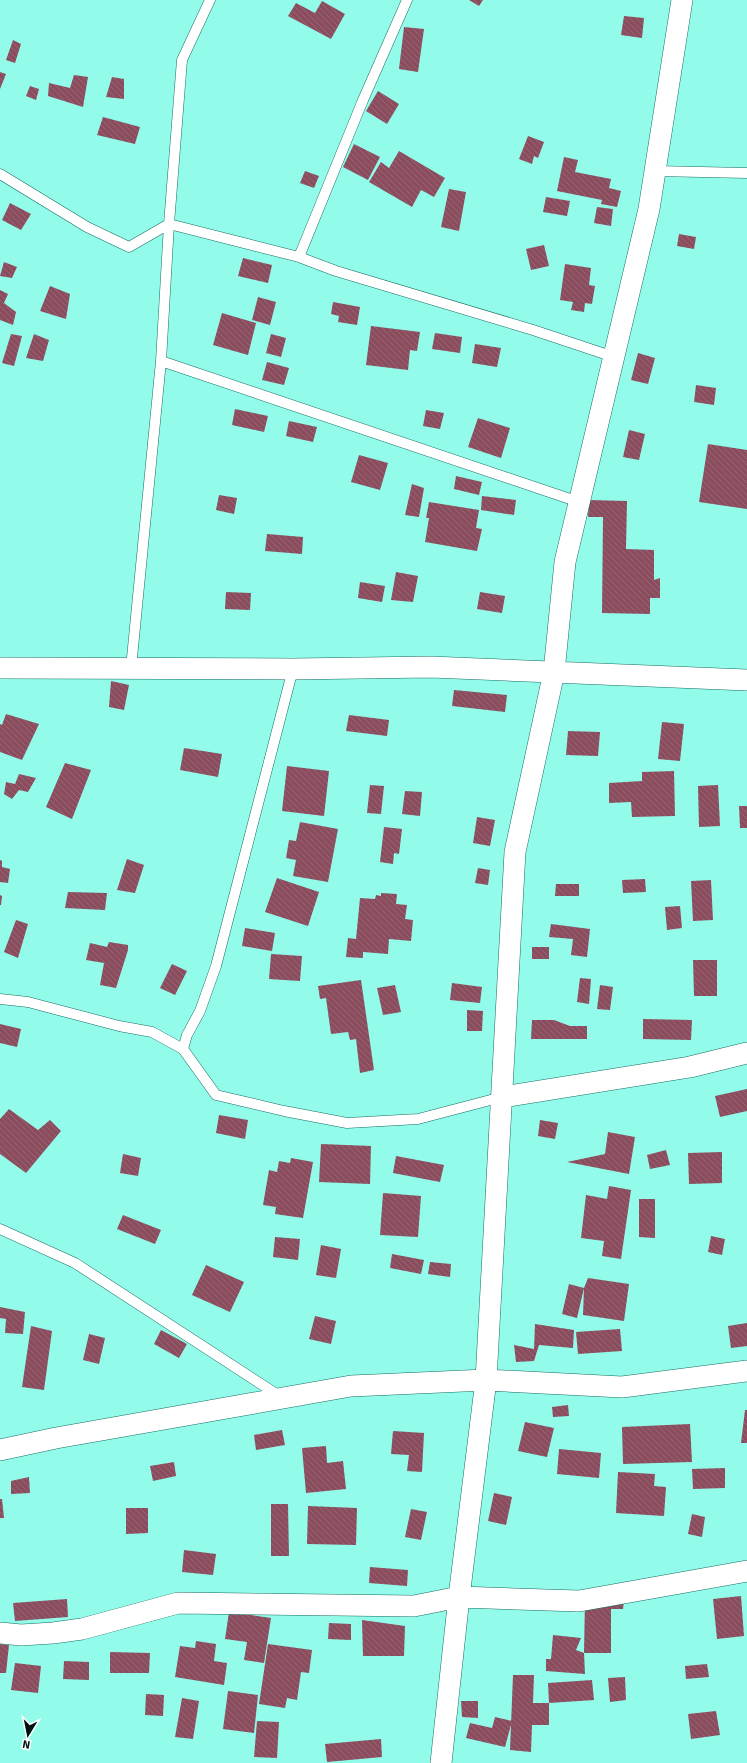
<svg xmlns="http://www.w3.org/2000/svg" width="747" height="1763" font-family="Signika,sans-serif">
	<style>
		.building { fill: url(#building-back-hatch) }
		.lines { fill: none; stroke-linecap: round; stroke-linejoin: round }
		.lane-casing { stroke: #166e63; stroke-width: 11 }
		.street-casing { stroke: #166e63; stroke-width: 22 }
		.lane { stroke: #fff; stroke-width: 10 }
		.street { stroke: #fff; stroke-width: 21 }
	</style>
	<defs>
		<pattern id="building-back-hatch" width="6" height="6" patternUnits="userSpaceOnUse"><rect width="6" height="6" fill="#8b4c5e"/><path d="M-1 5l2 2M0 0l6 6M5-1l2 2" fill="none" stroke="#956774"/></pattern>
	</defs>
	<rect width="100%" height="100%" fill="#93fbea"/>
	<path class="building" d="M469,0H483L479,6Z
		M322,1L345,14L331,39L288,16L296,3L315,13Z
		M624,16L644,18L642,38L621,35Z
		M404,27L424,29L418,72L399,69Z
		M13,40L21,44L15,63L6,60Z
		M0,72L6,74L0,89Z
		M74,75L88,77L83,107L48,96L49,83L70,88Z
		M112,77L124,79V99L106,97Z
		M30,86L39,89L36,100L26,96Z
		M378,91L399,104L387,124L366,111Z
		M103,117L140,127L135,144L97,135Z
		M528,136L544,142L538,158L534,156L532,164L519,159Z
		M354,144L380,157L368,180L343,167Z
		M399,151L445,178L434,197L421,190L412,207L369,182L381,162L389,168Z
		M564,157L578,160L575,172L611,179L609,188L621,191L617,207L601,204L602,200L557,191Z
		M305,171L319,176L314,188L300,183Z
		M449,189L466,192L459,231L441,227Z
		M546,197L570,201L567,216L543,212Z
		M10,203L31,214L21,230L2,220Z
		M597,207L613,209L611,226L594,223Z
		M679,234L696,237L694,249L677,246Z
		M544,245L549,266L531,270L526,249Z
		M243,258L272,265L268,283L238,276Z
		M4,262L17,267L12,278L0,276Z
		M565,264L591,268L589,285L595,286L592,304L585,303L584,312L571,310L573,302L560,300Z
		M50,286L70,294L66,319L40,311Z
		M0,290L8,294L4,303L16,312L13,325L0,320Z
		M258,297L276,302L270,325L252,320Z
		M333,302L360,307L357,325L338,322L339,316L331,314Z
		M222,313L256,323L248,355L213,345Z
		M371,326L420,332L417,351L410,350L408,370L366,365Z
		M435,333L462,337L460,353L432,349Z
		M11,334L22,336L14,366L2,363Z
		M34,334L49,340L43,361L26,358Z
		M271,334L286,338L281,357L266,353Z
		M475,344L501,348L497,367L472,363Z
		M638,353L655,358L648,384L631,380Z
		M267,362L289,368L284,385L262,380Z
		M696,385L716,388L714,405L694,402Z
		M235,409L268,416L264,432L232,425Z
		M426,410L444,413L440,429L423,426Z
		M478,418L510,428L501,458L468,447Z
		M289,421L317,427L313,442L286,436Z
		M629,430L645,434L639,460L623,457Z
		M708,444L747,450V509L699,502Z
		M359,455L388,463L380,490L351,482Z
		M456,476L482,482L479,495L454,489Z
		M412,484L424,488L419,517L405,515Z
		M219,495L237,498L234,514L216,510Z
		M482,496L516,500L514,515L481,510Z
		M589,500L627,501L626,549L654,550V580L660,578V598H650V614L602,613L603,517H588Z
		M429,502L479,510L476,528L482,529L477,551L425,542L429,518H426Z
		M267,534L303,537L302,554L265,551Z
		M396,572L418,576L413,602L391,600Z
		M360,582L385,586L382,602L358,598Z
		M226,592L251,593L250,610L225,609Z
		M480,592L505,596L502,613L477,609Z
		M111,681L129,685L124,710L109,707Z
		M454,690L507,695L505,712L452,706Z
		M6,714L39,724L22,760L0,752V724L2,725Z
		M349,715L389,720L387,736L346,731Z
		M662,722L684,724L680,761L658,759Z
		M568,731L600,732L598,756L566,755Z
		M184,748L222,754L218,777L180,770Z
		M65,763L91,770L72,819L46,807Z
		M287,766L329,771L324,816L282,811Z
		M674,771L675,816L632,817L631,802L609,803V783L642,781V772Z
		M19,774L36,778L28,792L19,790L12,799L4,794L6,782L15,784Z
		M370,785L384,786L381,814L367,813Z
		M718,785L720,826L699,827L698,786Z
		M405,791L422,792L420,816L402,814Z
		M739,806H747V828H740Z
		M477,817L495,820L490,846L473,843Z
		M300,822L338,829L328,882L293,876L296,860L286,858L289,840L296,841Z
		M384,827L402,829L399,854L394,853L393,864L380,862Z
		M127,859L144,865L135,893L117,890Z
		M0,860L2,861V867L10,869L8,883L0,882Z
		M478,868L490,870L488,885L475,883Z
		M277,878L319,892L308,926L265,912Z
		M645,879L646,892L623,893L622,880Z
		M711,880L713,920L693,921L691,881Z
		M556,884H579V896H555Z
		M68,892L107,893L105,910L65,908Z
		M381,893L397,894L396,904L407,905L405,919L413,920L411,941L389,939L388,954L363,952V958L346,957L348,938L356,939L360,898L375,899L376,895L381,896Z
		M0,895L2,896L1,905H0Z
		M680,906L682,928L667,930L665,907Z
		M16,920L28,924L18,958L4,952Z
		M551,924L590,929L587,957L571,955L573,939L549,937Z
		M245,928L275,933L272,951L242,946Z
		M109,942L128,945V950L116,988L100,985L104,963L86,960L90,943L107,947Z
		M532,947H549V959H532Z
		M271,954L302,956L300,981L269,979Z
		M693,960H717V996H694Z
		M172,964L187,971L175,995L160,988Z
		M580,978L591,979L589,1004L577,1002Z
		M361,980L374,1070L360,1073L356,1039L350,1040L348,1032L331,1034L326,998L320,999L318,986Z
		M452,983L482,987L480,1003L450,1000Z
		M395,985L401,1012L383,1015L377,988Z
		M600,985L613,987L610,1010L597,1009Z
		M467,1010L483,1011L482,1031H467Z
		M643,1019L692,1020L691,1040L643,1039Z
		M532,1020H554L570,1026H587V1039H531Z
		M0,1024L21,1029L17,1047L0,1043Z
		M747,1089V1111L720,1117L715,1096Z
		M9,1109L38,1130L50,1120L61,1131L26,1173L0,1154V1119Z
		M219,1115L248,1120L245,1139L216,1133Z
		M540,1120L558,1123L555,1139L538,1136Z
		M608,1132L635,1137L629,1174L567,1162L605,1154Z
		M321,1144L371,1146L370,1184L319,1182Z
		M666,1150L670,1165L650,1169L647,1155Z
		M722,1152V1183L689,1184L688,1153Z
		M123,1154L141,1158L138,1176L120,1173Z
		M396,1156L444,1165L440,1182L393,1173Z
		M291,1158L313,1162L303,1218L275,1214L276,1207L263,1205L269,1170L277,1172L279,1161L290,1163Z
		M609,1186L631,1190L621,1259L602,1256L604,1241L581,1238L586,1195L607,1199Z
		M383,1193L421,1196L418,1237L380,1235Z
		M639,1199H655V1238L639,1237Z
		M123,1215L161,1230L155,1244L117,1229Z
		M711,1236L725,1239L722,1255L708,1252Z
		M275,1237L300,1239L298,1260L273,1257Z
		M321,1245L341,1249L336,1278L316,1275Z
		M392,1254L424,1260L421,1274L390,1268Z
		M430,1262L451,1264L450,1277L428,1274Z
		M206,1265L244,1282L230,1312L192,1295Z
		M588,1278L629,1284L624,1321L583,1315L584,1288Z
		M569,1284L584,1288L577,1318L562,1314Z
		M0,1307L25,1312L23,1334L5,1333L6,1319L0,1318Z
		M315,1316L336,1321L331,1344L309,1339Z
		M747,1323V1346L731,1348L728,1326Z
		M535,1324L574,1330L573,1348L539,1345L534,1361L516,1362L514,1345L534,1349Z
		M31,1326L52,1331L44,1390L22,1387Z
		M620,1329L622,1351L578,1354L576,1332Z
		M161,1330L187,1344L179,1358L154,1344Z
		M89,1334L105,1338L99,1364L83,1360Z
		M568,1405L569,1416L553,1417L552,1407Z
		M745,1410H747V1443H741Z
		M525,1422L554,1428L547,1457L518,1451Z
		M690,1424L692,1462L623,1464L622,1427Z
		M282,1430L285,1445L256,1450L254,1435Z
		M393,1431L424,1433L422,1472L407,1471L409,1455L391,1454Z
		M326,1446L327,1463L343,1461L346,1489L306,1493L302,1448Z
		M559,1449L601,1453L599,1478L557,1474Z
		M174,1462L176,1476L153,1481L150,1466Z
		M725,1468V1488L693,1489L692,1469Z
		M618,1472L655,1474L654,1486L666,1487L664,1516L616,1513Z
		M29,1477L30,1493L11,1494V1481Z
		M494,1493L512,1497L506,1525L488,1521Z
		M0,1499H2L4,1518H0Z
		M271,1504H288L289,1556H271Z
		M308,1506L357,1508L356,1545L307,1544Z
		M126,1508H148V1533L126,1534Z
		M411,1509L427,1512L421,1540L405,1537Z
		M692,1514L705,1517L702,1537L688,1534Z
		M184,1550L216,1554L213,1575L182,1572Z
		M370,1567L408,1570L407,1586L369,1583Z
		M741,1596L744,1636L717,1639L713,1599Z
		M67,1599L68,1617L15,1621L13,1603Z
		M585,1600H624L623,1609H611V1653H584Z
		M229,1612L271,1618L264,1663L244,1660L247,1642L225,1639Z
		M362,1620L405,1626L404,1656H363Z
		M329,1623L351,1624V1640L328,1639Z
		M553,1635L581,1638L576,1650L584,1653L585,1674L546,1671V1659H551Z
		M196,1641L216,1644L214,1661L227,1663L224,1685L175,1677L180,1646L195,1648Z
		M0,1644L9,1645L6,1673H0Z
		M268,1644L312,1650L309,1673L301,1672L297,1700L287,1698L285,1708L259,1704Z
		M110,1652L150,1653L149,1673H110Z
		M64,1661L89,1662V1680L63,1679Z
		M15,1663L41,1666L38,1693L11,1690Z
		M707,1664L709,1677L686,1679L685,1666Z
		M513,1675H534L533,1703H549V1725H532L531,1752L510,1750Z
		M625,1677L626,1700L610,1702L608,1678Z
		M592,1680L594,1700L549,1703L548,1683Z
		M228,1691L258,1695L254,1733L223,1729Z
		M146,1694L164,1695L163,1716L145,1715Z
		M182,1698L199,1701L193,1739L175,1737Z
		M461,1701H478V1718L462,1717Z
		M716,1711L720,1735L691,1739L688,1714Z
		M495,1717L512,1721L505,1747L466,1738L470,1723L492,1728Z
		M257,1721L279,1722L277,1758L254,1757Z
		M381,1739L382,1757L327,1762L325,1744Z"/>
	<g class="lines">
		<defs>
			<path id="lane" d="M655,171L747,173
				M0,174L87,227L129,247L169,224L299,257L336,271L533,330L614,357
				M299,257L363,100L407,0
				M161,361L579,502
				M131,668L161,361L169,224L182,60L210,0
				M0,999L28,1002L119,1026L152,1032L183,1049L216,1095L284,1111L347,1123L418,1119L502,1097
				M183,1049L187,1035L200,1011L216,966L293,669
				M0,1229L75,1263L281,1397"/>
			<path id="street" d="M0,668L293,669L431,667L747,680
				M502,1097L690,1067L747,1053
				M0,1450L56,1438L351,1386L486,1380L622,1387L747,1371
				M0,1633L21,1635L53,1633L82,1629L178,1603L414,1606L459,1597L579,1601L747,1571
				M441,1763L459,1597L486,1380L515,852L554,672L565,562L649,209L682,0"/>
		</defs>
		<use href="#lane" class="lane-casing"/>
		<use href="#street" class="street-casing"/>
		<use href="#lane" class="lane"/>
		<use href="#street" class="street"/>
	</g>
	<g transform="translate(28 1735) rotate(190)" stroke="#ffffff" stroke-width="3" paint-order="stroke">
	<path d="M0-3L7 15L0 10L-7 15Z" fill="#00120f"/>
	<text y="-6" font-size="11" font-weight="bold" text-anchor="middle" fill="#00120f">N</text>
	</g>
</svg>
